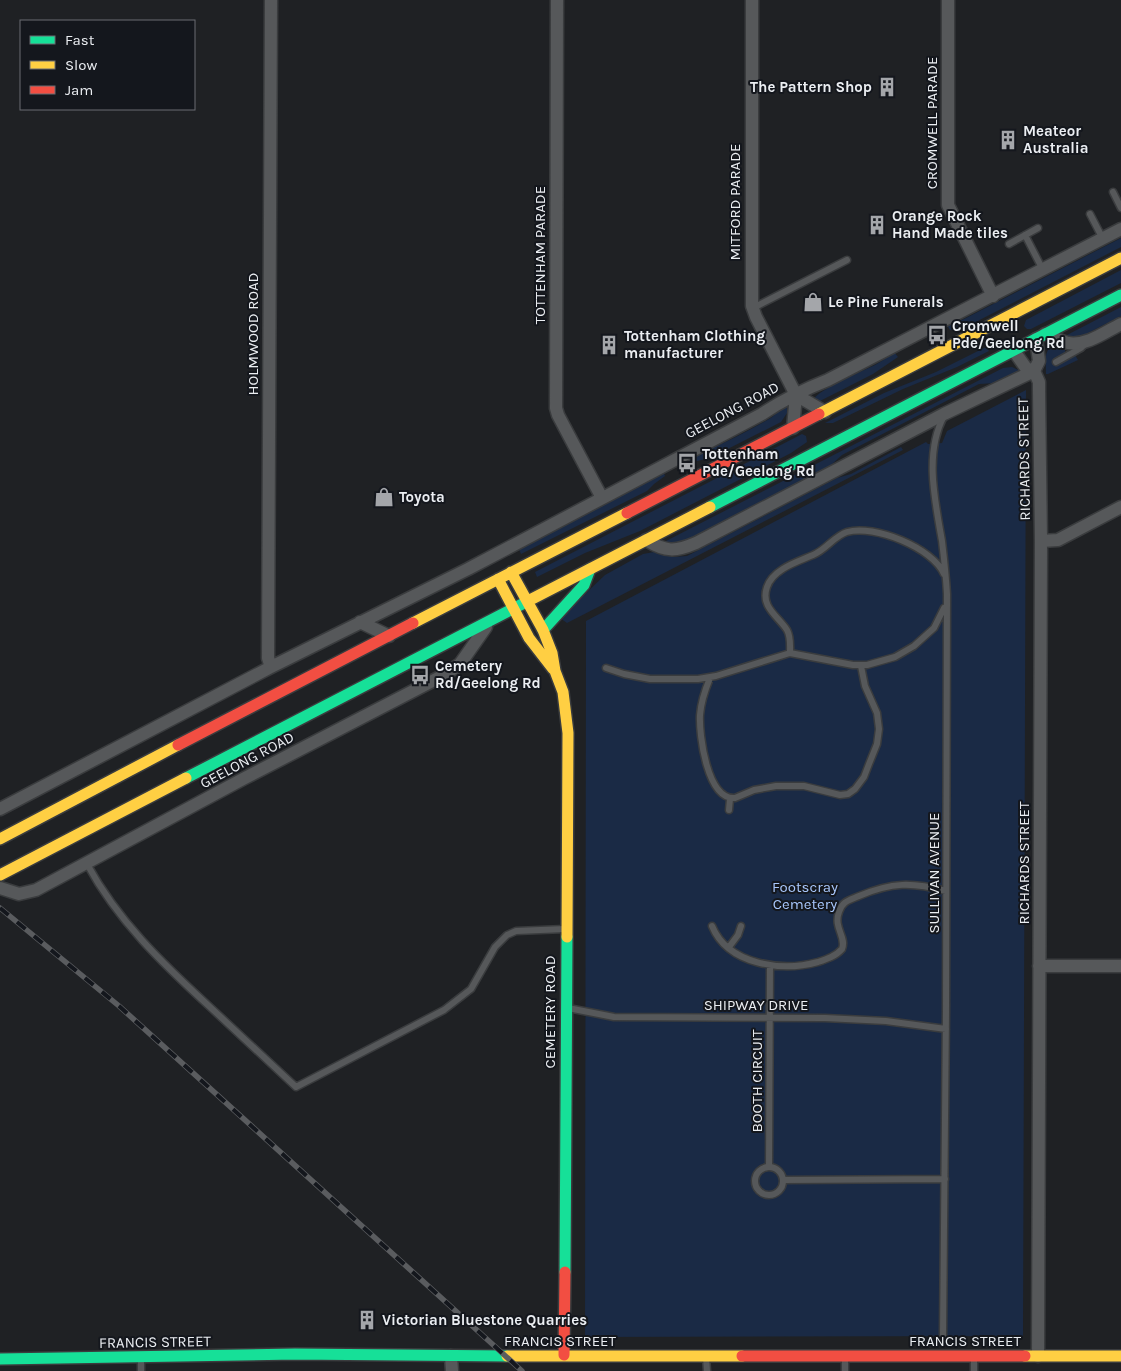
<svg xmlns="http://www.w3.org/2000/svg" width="1121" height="1371" font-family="Karla,sans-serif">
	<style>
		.green { fill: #1a2a45 }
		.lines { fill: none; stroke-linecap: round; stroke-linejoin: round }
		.lane-casing { stroke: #3a3c3e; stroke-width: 9 }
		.street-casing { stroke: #3a3c3e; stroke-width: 15 }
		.fast-casing { stroke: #3a3c3e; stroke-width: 14 }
		.slow-casing { stroke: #3a3c3e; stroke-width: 14 }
		.jam-casing { stroke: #3a3c3e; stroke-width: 14 }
		.lane { stroke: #56585a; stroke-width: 6 }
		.street { stroke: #56585a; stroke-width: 12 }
		.fast { stroke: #16e098; stroke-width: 11 }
		.slow { stroke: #ffcf43; stroke-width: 11 }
		.jam { stroke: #f24e42; stroke-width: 11 }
		.rail-casing { stroke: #5a5c5f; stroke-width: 5.5 }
		.rail { stroke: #14171d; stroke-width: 4; stroke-dasharray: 11; stroke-linecap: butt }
		.labels { text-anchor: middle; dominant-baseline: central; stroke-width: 4; stroke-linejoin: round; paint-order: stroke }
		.poi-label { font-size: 15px; font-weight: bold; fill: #ebeef2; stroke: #14171d; text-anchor: start }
		.street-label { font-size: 15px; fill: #ebeef2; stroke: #14171d }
		.park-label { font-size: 15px; fill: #a8c7fc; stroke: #14171d }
	</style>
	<rect width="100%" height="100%" fill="#1f2124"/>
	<path class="green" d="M1121,238V247L964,328L950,330L947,325L964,319Z
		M1121,270V283L1031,329H1027L1024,326L1026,320Z
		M1121,307V316L1086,334L1068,338L1065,336Z
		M1054,344L1065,348V353L1054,359L1057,364L1075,355L1078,360L1048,374H1046C1046,363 1043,350 1054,344Z
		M986,347L989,351L957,367L903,389L833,423H825L884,393L936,372Z
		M894,352L898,357L873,374L820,401L814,399C818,390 863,371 875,365C882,361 888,357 894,352Z
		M1012,367L1021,371L997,383L979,384L842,455L830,466L700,533L683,542L666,545V541L1003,368Z
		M1026,390L1023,1336L585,1337L586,621L926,442L928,444L942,443L947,431Z
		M787,406V413L781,422L710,458L689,463L686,459C715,448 743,434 769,419C776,415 779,409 787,406Z
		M802,434L806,436L807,442L791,453L640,531L585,553L537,577L535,572Z
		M901,447L903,450L567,623L560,618L605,575L643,554L654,552L674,557L687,556L837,478L851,474Z
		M663,471L665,476L654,484L647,491L521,554L519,549L527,544L647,482Z"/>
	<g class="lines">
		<defs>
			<path id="lane" d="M1113,192L1121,208
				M1090,214L1103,239
				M1025,235L1043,270
				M1009,244L1038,228
				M753,308L847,260
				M1056,362L1081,348L1084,345
				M790,653C790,645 791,637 787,630C778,616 760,607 767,587C773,569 797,562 813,555C826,550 834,536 847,532C874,524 933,548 944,574
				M606,668L624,674L650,679H698L716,676L790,653L853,665H867L895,657L914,646L934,628L944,608
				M710,678C705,690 701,702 700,715C699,735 707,800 735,798L754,790L776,786H804L840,795L848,794L855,789L864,777L869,764L877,744L879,729L877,713L865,686L861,666
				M729,810L730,799
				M87,864C118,921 162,963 210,1007C239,1034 268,1061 296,1087L444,1010L471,989L495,947L507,935L516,931L565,929
				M712,926C728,965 782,972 818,962C827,959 836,956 842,949C847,937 833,928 839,912C842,901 850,900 859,896C892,882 912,882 946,891
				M729,947L738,935L741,926
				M568,1008L614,1017L825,1018L886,1021L946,1029
				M755 1181a14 14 0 1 1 28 0a14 14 0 1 1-28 0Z
				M769,1167L770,966
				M783,1180L945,1179
				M943,1335L946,1011L947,594C946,576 944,558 942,541C935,501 924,453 944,416
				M706,1357L707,1371
				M974,1358V1371
				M141,1371V1359
				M845,1371V1358"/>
			<path id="street" d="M271,0L268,658L271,667
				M557,0L556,408L558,415L602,498
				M752,0V306L756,317L796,395L793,428
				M948,0V205L993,296
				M1045,334C1053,337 1060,341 1068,343C1087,346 1105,332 1121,324
				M1014,351L1026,368L1034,371
				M1034,371L1039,382V391L1041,541L1038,1356
				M1034,371L1039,361L1036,339
				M796,395L825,412
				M646,540C666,552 675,552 696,543L944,414L1034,371
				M1041,541L1058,540L1121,507
				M360,622L389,636
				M0,809L271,667L468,569L762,414C783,400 805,389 828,380L1121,229
				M0,888L19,894L36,890L243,779L444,675L460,664L486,627
				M1039,966H1121
				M451,1356L452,1371"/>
			<path id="fast" d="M710,507L1121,295
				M543,630L584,585L590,569
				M186,778L528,601
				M565,1272L567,937
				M0,1359L295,1354L507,1356"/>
			<path id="slow" d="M819,414L1121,258
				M511,572L543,630L552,653L555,671L563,692L568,733L567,937
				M498,579L529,638L553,669
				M528,601L710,507
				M413,623L627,513
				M0,839L178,745
				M0,875L186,778
				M507,1356H742
				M1025,1356H1121"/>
			<path id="jam" d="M627,513L819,414
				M178,745L413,623
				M564,1355L565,1272
				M742,1356H1025"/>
		</defs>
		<use href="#lane" class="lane-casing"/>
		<use href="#street" class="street-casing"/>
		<use href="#fast" class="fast-casing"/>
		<use href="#slow" class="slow-casing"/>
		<use href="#jam" class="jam-casing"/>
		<use href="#lane" class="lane"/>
		<use href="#street" class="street"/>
		<use href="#fast" class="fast"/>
		<use href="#slow" class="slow"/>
		<use href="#jam" class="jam"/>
		<defs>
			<path id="rail" d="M0,908L119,1006L522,1371"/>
		</defs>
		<use href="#rail" class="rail-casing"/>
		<use href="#rail" class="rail"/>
	</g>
	<defs>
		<symbol id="building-bare" viewBox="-9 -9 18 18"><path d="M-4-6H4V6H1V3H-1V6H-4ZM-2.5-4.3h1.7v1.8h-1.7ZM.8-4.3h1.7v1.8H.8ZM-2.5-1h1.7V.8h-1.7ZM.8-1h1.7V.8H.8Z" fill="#a4a6aa" stroke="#14171d" stroke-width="2.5" paint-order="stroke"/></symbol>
		<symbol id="shop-bare" viewBox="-9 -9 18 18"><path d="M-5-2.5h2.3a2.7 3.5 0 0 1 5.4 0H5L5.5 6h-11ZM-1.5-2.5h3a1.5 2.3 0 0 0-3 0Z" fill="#a4a6aa" stroke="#14171d" stroke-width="2.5" paint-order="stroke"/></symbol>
		<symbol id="bus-bare" viewBox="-9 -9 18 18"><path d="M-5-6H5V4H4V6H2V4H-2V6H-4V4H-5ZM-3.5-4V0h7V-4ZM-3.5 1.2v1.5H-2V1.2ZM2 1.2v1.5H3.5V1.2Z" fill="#a4a6aa" stroke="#14171d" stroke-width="2.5" paint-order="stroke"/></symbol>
	</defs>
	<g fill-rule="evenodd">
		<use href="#building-bare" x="873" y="73" width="28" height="28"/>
		<use href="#building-bare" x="994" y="126" width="28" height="28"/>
		<use href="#building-bare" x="863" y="211" width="28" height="28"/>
		<use href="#shop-bare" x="799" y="288" width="28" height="28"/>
		<use href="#bus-bare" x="923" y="321" width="28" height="28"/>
		<use href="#building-bare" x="595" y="331" width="28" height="28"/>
		<use href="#bus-bare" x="673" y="449" width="28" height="28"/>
		<use href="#shop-bare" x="370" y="483" width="28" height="28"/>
		<use href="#bus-bare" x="406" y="661" width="28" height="28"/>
		<use href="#building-bare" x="353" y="1306" width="28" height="28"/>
	</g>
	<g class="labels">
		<g class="poi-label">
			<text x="872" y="87" text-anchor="end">The Pattern Shop</text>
			<text x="1023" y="131">Meateor<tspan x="1023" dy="17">Australia</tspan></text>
			<text x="892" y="216">Orange Rock<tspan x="892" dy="17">Hand Made tiles</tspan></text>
			<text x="828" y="302">Le Pine Funerals</text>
			<text x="952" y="326">Cromwell<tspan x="952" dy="17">Pde/Geelong Rd</tspan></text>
			<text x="624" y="336">Tottenham Clothing<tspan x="624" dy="17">manufacturer</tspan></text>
			<text x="702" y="454">Tottenham<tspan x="702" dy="17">Pde/Geelong Rd</tspan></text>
			<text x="399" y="497">Toyota</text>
			<text x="435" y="666">Cemetery<tspan x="435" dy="17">Rd/Geelong Rd</tspan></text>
			<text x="382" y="1320">Victorian Bluestone Quarries</text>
		</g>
		<g class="street-label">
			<text transform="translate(932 123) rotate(-90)">CROMWELL PARADE</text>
			<text transform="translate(735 202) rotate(-90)">MITFORD PARADE</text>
			<text transform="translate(540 255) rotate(-90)">TOTTENHAM PARADE</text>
			<text transform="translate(253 334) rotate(-90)">HOLMWOOD ROAD</text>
			<text transform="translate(732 410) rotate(-28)">GEELONG ROAD</text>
			<text transform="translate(1024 459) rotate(-91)">RICHARDS STREET</text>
			<text transform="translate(247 760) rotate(-28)">GEELONG ROAD</text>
			<text transform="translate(1024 863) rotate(-90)">RICHARDS STREET</text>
			<text transform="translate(934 873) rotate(-90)">SULLIVAN AVENUE</text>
			<text x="756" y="1005">SHIPWAY DRIVE</text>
			<text transform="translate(550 1012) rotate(-90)">CEMETERY ROAD</text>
			<text transform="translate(757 1081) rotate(-90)">BOOTH CIRCUIT</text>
			<text x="560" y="1341">FRANCIS STREET</text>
			<text x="965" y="1341">FRANCIS STREET</text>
			<text transform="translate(155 1342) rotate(-1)">FRANCIS STREET</text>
		</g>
		<g class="park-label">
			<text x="805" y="887">Footscray<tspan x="805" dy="17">Cemetery</tspan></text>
		</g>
	</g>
	<rect x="20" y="20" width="175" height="90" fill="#14171d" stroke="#6a6d72"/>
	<rect x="30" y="36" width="25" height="8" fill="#16e098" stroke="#6a6d72"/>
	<text x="65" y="45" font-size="15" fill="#ebeef2">Fast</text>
	<rect x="30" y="61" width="25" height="8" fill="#ffcf43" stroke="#6a6d72"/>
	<text x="65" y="70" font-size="15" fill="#ebeef2">Slow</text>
	<rect x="30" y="86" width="25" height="8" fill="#f24e42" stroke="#6a6d72"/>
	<text x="65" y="95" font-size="15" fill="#ebeef2">Jam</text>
</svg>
